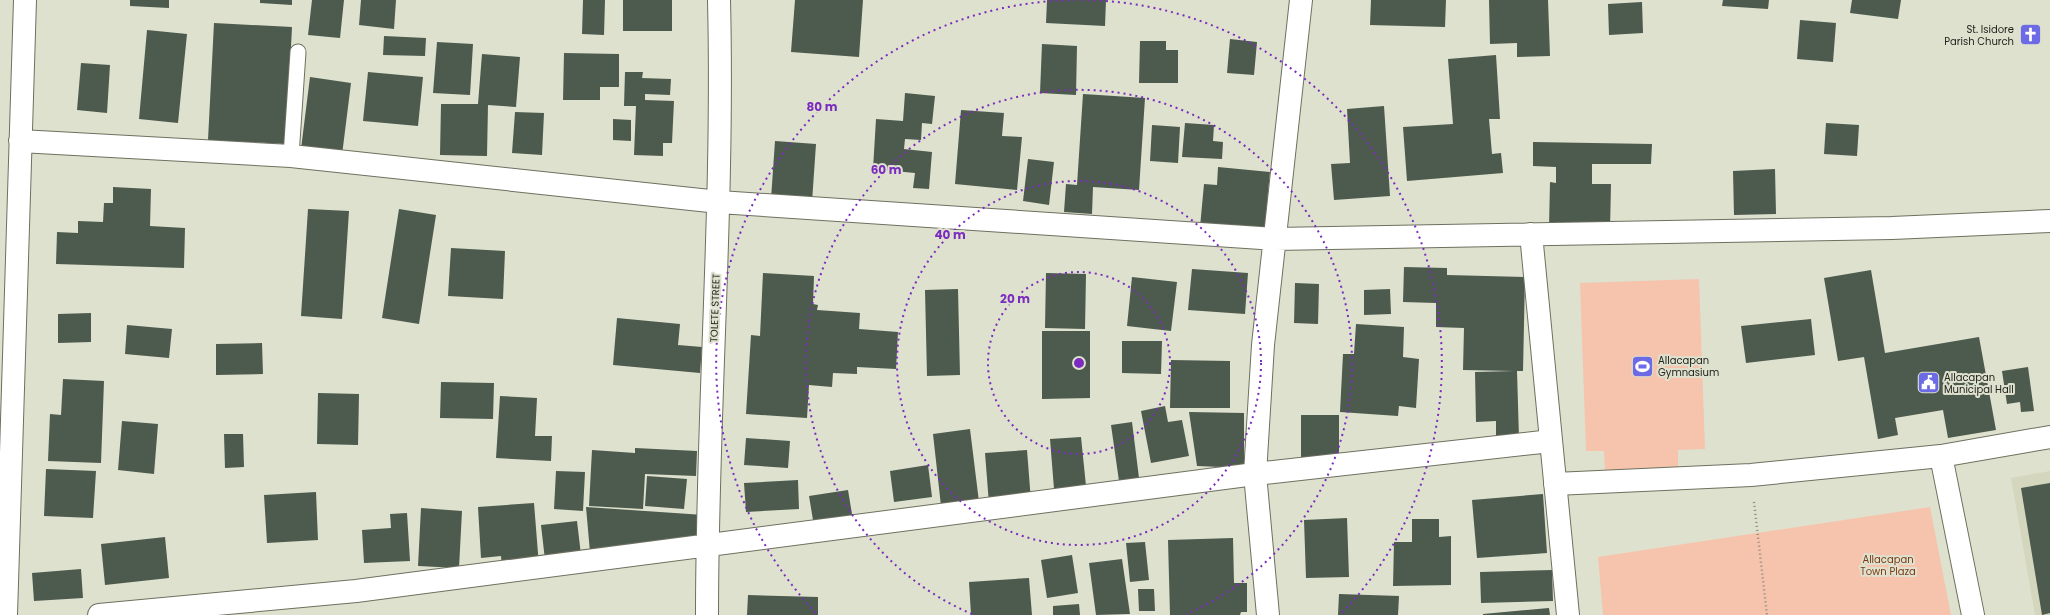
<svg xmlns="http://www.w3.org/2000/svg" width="2050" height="615" font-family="Poppins,sans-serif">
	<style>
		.built { fill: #d4d7bd }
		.green { fill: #f6c4ad }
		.building { fill: #4d5a4e }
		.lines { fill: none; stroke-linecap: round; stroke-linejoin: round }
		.service-casing { stroke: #6e705f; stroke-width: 17 }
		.minor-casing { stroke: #6e705f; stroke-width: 24 }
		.path { stroke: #898b7d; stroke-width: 2.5; stroke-dasharray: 1 3; stroke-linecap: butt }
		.service { stroke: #fff; stroke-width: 15 }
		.minor { stroke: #fff; stroke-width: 22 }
		.ring { fill: none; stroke: #7b2cbf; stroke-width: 2; stroke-dasharray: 2 4 }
		.labels { text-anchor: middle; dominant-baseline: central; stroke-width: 4; stroke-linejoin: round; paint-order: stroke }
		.poi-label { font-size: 10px; fill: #23241d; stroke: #dee1ce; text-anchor: start }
		.street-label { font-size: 10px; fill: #23241d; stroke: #dee1ce }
		.park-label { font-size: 10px; fill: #7b3915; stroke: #dee1ce }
		.centre { fill: #7b2cbf; stroke: #dee1ce; stroke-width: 2 }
		.ring-label { font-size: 12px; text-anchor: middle; font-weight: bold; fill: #7b2cbf; stroke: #dee1ce; stroke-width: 4; stroke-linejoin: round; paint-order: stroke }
	</style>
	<rect width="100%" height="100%" fill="#dee1ce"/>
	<path class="built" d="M2050,471V615H2035L2011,478Z"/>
	<path class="green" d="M1699,279L1705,449L1678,450V469L1605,472L1604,451H1586L1580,283Z
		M1930,507L1951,615H1603L1598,557Z"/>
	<path class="building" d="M130,0H169V8L130,6Z
		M260,0H292V5L260,3Z
		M312,0H344L340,38L308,35Z
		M361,0H396L394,29L359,25Z
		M583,0H605L604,35L582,34Z
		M623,0H672V31H623Z
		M795,0H863L859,57L791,52Z
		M1047,0H1106L1105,26L1046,23Z
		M1371,0H1446L1445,27L1370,25Z
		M1489,0H1548L1550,56L1517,57V43L1490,44Z
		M1723,0H1769L1768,9L1722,6Z
		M1852,0H1901L1898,19L1850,13Z
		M1642,2L1643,33L1609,35L1608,4Z
		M1800,20L1836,23L1833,62L1797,59Z
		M214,23L292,27L286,144L208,140Z
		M147,30L187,34L178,123L139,119Z
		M384,36L426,38L425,56L383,55Z
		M1230,39L1257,42L1254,75L1227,73Z
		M1140,41H1166V50H1178V83H1139Z
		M437,42L473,44L470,95L433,93Z
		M1042,44L1077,46L1076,95L1040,93Z
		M564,53L619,54V87H600V100H563Z
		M482,54L520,57L516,107L488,105L487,156L440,155L441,104H478Z
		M1496,55L1500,119H1489L1492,154L1501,153L1503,173L1407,181L1403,127L1453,124L1448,59Z
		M81,63L110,65L107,113L77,110Z
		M368,72L423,77L418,126L363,121Z
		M625,72H643L642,78L671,79L670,95L645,94V100L674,101L672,143H663V156L634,155L636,106H624Z
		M310,77L351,83L342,155L301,149Z
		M905,93L935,96L932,124L922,123L921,140L905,139L904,149L932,152L929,189L913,188L915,173L873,169L876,119L903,121Z
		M1083,94L1145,98L1139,190L1093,187L1092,214L1064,212L1066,184L1077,185Z
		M1384,106L1390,196L1334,200L1331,164L1350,163L1347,109Z
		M961,110L1004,113L1002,136L1022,137L1017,190L955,184Z
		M515,112L544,113L542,155L512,153Z
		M613,119L631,120V141L613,140Z
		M1185,123L1214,125L1213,141L1223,142L1222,159L1182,157Z
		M1826,123L1859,125L1857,156L1824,154Z
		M1152,125L1180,127L1178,163L1150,161Z
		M775,141L816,144L812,202L771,199Z
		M1533,142L1652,144L1651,164H1592V184H1611L1610,230L1549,227L1550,182L1556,183V167L1533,166Z
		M1028,159L1054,162L1049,205L1023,201Z
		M1218,167L1270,172L1264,234L1200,227L1204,184L1217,185Z
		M1775,169L1776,214L1734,215L1733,171Z
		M113,187L151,189L150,226L185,228L184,268L56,264L57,232L78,233V221L103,222L104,203H113Z
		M308,209L349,211L342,319L301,316Z
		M399,209L436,215L419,324L382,318Z
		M451,248L505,251L503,299L448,296Z
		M1404,267L1447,268V275L1525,277L1523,371H1517L1519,438L1496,439V421L1476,422L1475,372L1514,371L1463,370L1464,328L1436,327V303L1403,302Z
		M1192,269L1248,273L1245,314L1188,310Z
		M1871,270L1885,353L1979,337L1996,430L1948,438L1943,410L1895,418L1898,435L1878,439L1864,357L1838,361L1824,278Z
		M763,273L814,276L813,304L818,305L817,310L860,313L859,329L898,332L896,369L857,367V374L833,373L832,387L809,385L807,418L746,414L751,335L760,336Z
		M1046,273L1086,274L1085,329L1045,328Z
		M1132,277L1177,282L1171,331L1127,326Z
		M1295,283L1319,284L1318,324L1294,323Z
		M958,289L960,375L927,376L925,290Z
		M1390,289L1391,314L1364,315V290Z
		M91,313V342L58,343V314Z
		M617,318L680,324L678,345L702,347L700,373L613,365Z
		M1811,319L1815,355L1746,363L1741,326Z
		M1356,324L1404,327L1403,357L1419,359L1416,408L1399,406L1398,416L1340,412L1343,354H1354Z
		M127,325L172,329L169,358L125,354Z
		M1042,331H1090V398L1042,399Z
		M1122,341H1162L1161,374L1122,373Z
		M262,343L263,374L216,375V344Z
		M1171,360L1230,361V408H1170Z
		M2028,367L2034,411L2021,412L2020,402L2007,404L2002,371Z
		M63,379L104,381L101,463L48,461L50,414L61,415Z
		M441,382L494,383L493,419L440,418Z
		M318,393L359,394L358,445L317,444Z
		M500,396L537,398L535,436H552L551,461L496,458Z
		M1165,406L1168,422L1182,420L1189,456L1151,463L1141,411Z
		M1189,412L1244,413V468L1197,466Z
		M1301,415H1339V464H1301Z
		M122,421L158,424L154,474L118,470Z
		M1132,422L1139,478L1119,481L1111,425Z
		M970,429L979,502L941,506L933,434Z
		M224,434H243L244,467L225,468Z
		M1081,437L1086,486L1054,489L1050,439Z
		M746,438L790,441L788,468L744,465Z
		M635,448L697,451L696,476L645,474L643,509L589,506L592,450L635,453Z
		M1027,450L1031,501L989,504L985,453Z
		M928,465L932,497L894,502L890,471Z
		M46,469L96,471L93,518L44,516Z
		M556,471L585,472L583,511L554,509Z
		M647,476L687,479L684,509L645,506Z
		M798,480L799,509L746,512L744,483Z
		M2050,483V613L2042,615L2021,488Z
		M848,490L853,520L814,526L809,496Z
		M316,492L318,540L267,543L264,495Z
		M1543,494L1547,553L1477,558L1472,500Z
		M534,503L539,566L502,569L501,556L481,558L478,507Z
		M586,507L704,515L702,546L590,552Z
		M421,508L462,511L459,568L418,566Z
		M407,513L410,561L364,563L362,530L391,528L390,514Z
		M1347,518L1349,577L1306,578L1304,520Z
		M1412,519H1439V537L1451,536V585L1393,586L1394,542H1412Z
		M577,521L581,555L545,560L541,525Z
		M165,537L169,578L105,585L101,544Z
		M1233,538L1234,583H1247V612H1241L1240,615H1170L1168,540Z
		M1145,542L1149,580L1130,582L1126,543Z
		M1072,555L1078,593L1047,598L1041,560Z
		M1122,559L1130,614L1096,615L1089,563Z
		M81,569L83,598L34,601L32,573Z
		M1552,570L1553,601L1481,603L1480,572Z
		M1029,578L1032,615H971L969,582Z
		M1138,589H1154L1155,611H1139Z
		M1339,594L1399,596L1398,615H1338Z
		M748,595L818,597V615H747Z
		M1079,604L1080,615H1053V606Z
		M1549,608L1550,615H1483V614Z"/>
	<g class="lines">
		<defs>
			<path id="service" d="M291,156L298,52"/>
			<path id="minor" d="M20,141L291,156L719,202L1275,239L1892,228L2050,221
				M1531,234L1568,615
				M1941,456L1973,615
				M1555,484L1751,475L1941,456L2050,437
				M6,615L25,0
				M99,615L356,591L1255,474L1551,441
				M707,615C707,410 724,205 719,0
				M1268,615L1255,474L1263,345L1301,0"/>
		</defs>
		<use href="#service" class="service-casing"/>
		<use href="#minor" class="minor-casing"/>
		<path class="path" d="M1754,502L1767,615"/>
		<use href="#service" class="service"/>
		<use href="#minor" class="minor"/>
	</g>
	<g class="ring">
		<circle cx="1079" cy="363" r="91"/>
		<circle cx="1079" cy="363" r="182"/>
		<path d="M972 614A273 273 0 1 1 1186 614"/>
		<path d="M816 613A363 363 0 0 1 1076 0M1082 0A363 363 0 0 1 1342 613"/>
	</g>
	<defs>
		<symbol id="church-square" viewBox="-11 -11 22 22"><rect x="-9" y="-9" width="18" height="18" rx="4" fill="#6c6ae4" stroke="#dee1ce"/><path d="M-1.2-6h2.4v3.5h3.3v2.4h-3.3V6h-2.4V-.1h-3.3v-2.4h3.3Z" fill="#fff"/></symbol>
		<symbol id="stadium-square" viewBox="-11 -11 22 22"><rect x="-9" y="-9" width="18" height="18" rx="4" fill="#6c6ae4" stroke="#dee1ce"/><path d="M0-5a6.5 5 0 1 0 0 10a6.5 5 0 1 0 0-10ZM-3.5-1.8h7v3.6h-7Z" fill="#fff"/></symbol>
		<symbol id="civic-square" viewBox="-11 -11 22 22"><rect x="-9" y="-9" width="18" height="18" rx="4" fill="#6c6ae4" stroke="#dee1ce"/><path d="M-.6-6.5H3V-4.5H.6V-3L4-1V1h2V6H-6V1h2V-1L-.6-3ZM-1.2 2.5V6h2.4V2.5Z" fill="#fff"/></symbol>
	</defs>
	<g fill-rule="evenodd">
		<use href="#church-square" x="2018" y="22" width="25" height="25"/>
		<use href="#stadium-square" x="1630" y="354" width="25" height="25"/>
		<use href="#civic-square" x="1916" y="370" width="25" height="25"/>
	</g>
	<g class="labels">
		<g class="poi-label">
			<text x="2014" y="29" text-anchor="end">St. Isidore<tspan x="2014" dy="12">Parish Church</tspan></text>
			<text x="1658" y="360">Allacapan<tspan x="1658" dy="12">Gymnasium</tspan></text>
			<text x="1944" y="377">Allacapan<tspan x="1944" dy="12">Municipal Hall</tspan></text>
		</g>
		<g class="street-label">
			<text transform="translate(715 308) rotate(-88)">TOLETE STREET</text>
		</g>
		<g class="park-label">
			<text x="1888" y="559">Allacapan<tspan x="1888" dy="12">Town Plaza</tspan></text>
		</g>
	</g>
	<circle cx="1079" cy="363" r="6" class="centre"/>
	<g class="ring-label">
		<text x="822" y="111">80 m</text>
		<text x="886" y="174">60 m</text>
		<text x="950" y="239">40 m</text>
		<text x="1015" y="303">20 m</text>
	</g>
</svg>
